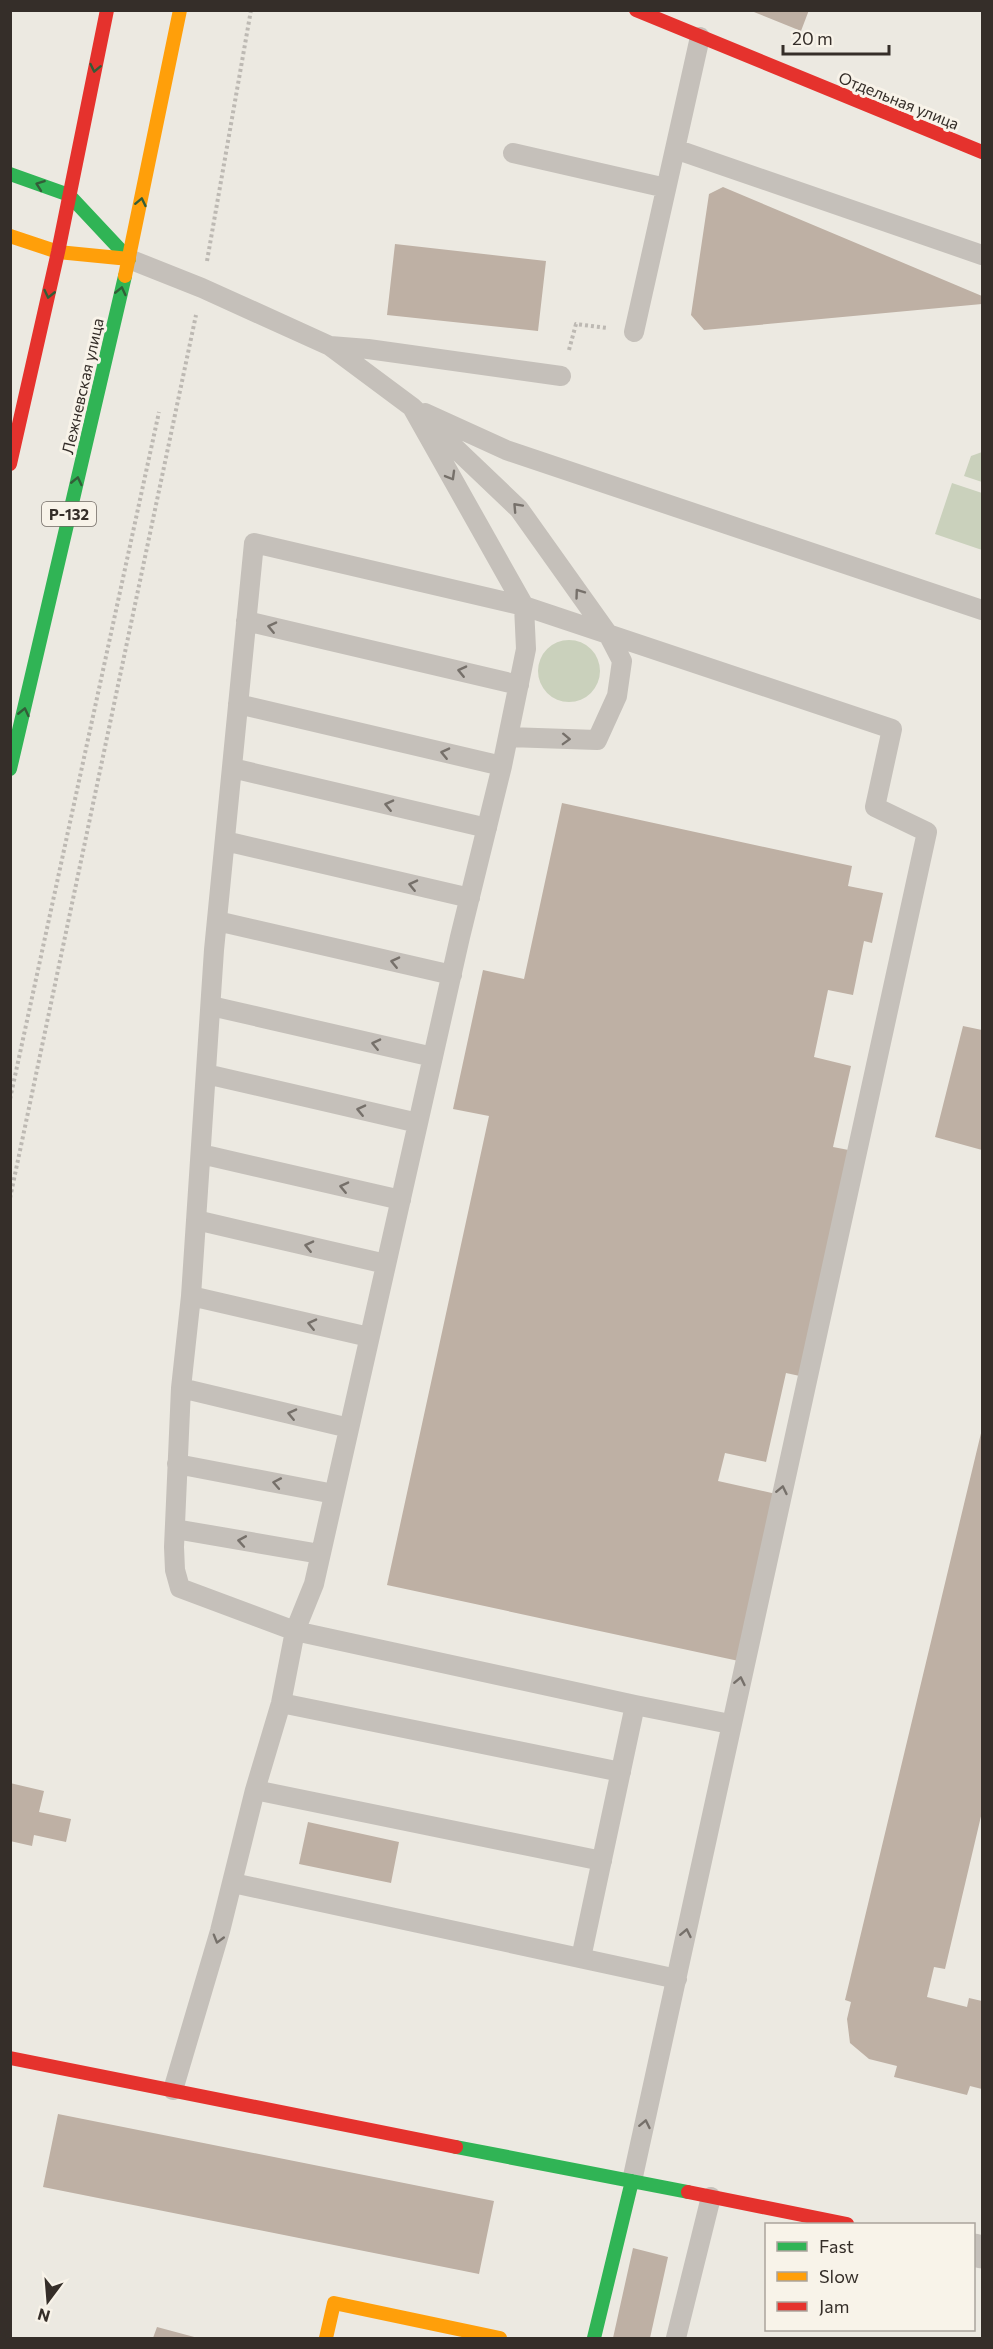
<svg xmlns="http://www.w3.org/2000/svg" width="993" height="2349" font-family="Commissioner,sans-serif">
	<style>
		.green { fill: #cad1bc }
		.building { fill: #beb0a4 }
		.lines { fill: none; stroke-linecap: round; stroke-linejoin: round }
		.path { stroke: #bdb9b3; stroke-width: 4; stroke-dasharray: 3 3; stroke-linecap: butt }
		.lane { stroke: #c5c0ba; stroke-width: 20 }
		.street { stroke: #c5c0ba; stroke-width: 33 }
		.fast { stroke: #30b455; stroke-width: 14 }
		.slow { stroke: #ff9f0a; stroke-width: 14 }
		.jam { stroke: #e5322d; stroke-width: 14 }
		.oneway { stroke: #335d38 }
		.oneway2 { stroke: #76706a }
		.labels { text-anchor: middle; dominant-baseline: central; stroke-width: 6; stroke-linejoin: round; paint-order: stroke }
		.shield { fill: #f8f3e9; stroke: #706963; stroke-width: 1.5 }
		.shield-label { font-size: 15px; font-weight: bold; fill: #352e29 }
		.street-label { font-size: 16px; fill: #352e29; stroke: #f8f3e9 }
	</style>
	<rect width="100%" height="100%" fill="#ece9e1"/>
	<path class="green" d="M982,452V482L964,476L971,456Z
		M952,483L982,493V550L935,534Z
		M538 671a31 31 0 1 1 62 0a31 31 0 1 1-62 0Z"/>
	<path class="building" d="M749,10H809L801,31Z
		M723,187L982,296V304L704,330L691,315L709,194Z
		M395,244L546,261L538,331L387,315Z
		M562,803L852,866L848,886L883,893L872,943L864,941L853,995L828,990L814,1057L851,1066L833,1147L859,1152L809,1378L786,1373L766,1462L725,1453L718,1481L785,1496L748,1663L387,1585L489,1116L453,1109L483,970L524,979Z
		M963,1026L982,1030V1150L935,1137Z
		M982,1429V1812L945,1969L934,1967L927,1997L967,2007L969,1998L982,2001V2089L970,2086L967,2095L894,2077L897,2066L869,2059L850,2043L847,2019L851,2002L845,2000Z
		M10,1783L44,1791L39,1812L71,1819L66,1842L34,1835L32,1846L10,1841Z
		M308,1822L399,1842L391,1883L299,1864Z
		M58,2114L494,2201L479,2274L43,2187Z
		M633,2248L668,2257L650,2338H613Z
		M157,2327L198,2338H153Z"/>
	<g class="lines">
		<path class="path" d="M207,261L251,10
			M569,350L576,324L607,328
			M10,1099L159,412
			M10,1198L196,315"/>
		<path class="lane" d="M700,37L675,149L982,255
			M513,153L666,188
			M129,259L202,288L330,346L412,407L519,509L608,634L622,661L617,696L597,740L508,737
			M634,332L675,149
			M330,346L368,349L561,376
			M425,413L506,450L982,610
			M246,621L519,685
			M238,704L502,766
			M232,768L487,828
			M225,841L470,898
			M217,921L452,975
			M211,1006L433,1057
			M206,1074L418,1123
			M201,1154L401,1200
			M196,1220L386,1264
			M191,1296L369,1337
			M181,1388L349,1428
			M177,1464L334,1494
			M175,1529L320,1554
			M281,1703L621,1772
			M255,1790L602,1861
			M233,1883L677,1979
			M581,1958L635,1705
			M173,2090L220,1931L255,1790L281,1703L295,1631L314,1584L460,937L502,766L526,649L524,606L412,407
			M632,2181L927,832L875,807L892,729L524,606L254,543L214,950L191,1296L181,1388L174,1547L175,1570L180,1588L295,1631L635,1705L730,1724
			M676,2338L711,2197"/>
		<path class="street" d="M974,2250L982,2252"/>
		<path class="fast" d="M10,174L69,195L129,259
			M10,769L125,276
			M456,2147L688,2192
			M594,2338L632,2181"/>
		<path class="slow" d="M10,236L58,252L129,259
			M125,276L180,10
			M326,2338L334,2303L500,2338"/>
		<path class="jam" d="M636,10L982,152
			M10,464L58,252L107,10
			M10,2058L456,2147
			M688,2192L847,2224"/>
	</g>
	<defs><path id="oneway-chevron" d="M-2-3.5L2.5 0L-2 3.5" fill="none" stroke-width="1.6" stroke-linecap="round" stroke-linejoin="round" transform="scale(1.5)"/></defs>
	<g class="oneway">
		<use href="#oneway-chevron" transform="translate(95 68) rotate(102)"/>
		<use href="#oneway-chevron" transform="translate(40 185) rotate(-160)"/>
		<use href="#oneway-chevron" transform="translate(141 202) rotate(-78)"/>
		<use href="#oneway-chevron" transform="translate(121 291) rotate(-77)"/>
		<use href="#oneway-chevron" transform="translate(49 294) rotate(103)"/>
		<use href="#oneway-chevron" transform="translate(77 481) rotate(-77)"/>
		<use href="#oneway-chevron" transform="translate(24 712) rotate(-77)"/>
	</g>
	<g class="oneway2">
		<use href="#oneway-chevron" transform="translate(451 476) rotate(60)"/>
		<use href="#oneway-chevron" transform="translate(517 507) rotate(-133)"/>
		<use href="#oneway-chevron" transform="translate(579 593) rotate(-126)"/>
		<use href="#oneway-chevron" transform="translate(272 627) rotate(-167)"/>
		<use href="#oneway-chevron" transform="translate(462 671) rotate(-167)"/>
		<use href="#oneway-chevron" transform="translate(566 739) rotate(2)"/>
		<use href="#oneway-chevron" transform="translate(445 753) rotate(-167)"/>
		<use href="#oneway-chevron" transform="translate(389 805) rotate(-167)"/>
		<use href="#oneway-chevron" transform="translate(413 885) rotate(-167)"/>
		<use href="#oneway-chevron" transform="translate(395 962) rotate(-167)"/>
		<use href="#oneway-chevron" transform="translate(376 1044) rotate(-167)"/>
		<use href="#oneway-chevron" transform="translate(361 1110) rotate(-167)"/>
		<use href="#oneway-chevron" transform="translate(344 1187) rotate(-167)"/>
		<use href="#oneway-chevron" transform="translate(309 1246) rotate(-167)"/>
		<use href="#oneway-chevron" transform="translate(312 1324) rotate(-167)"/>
		<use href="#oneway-chevron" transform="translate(292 1414) rotate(-167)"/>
		<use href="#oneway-chevron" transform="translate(277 1483) rotate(-169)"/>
		<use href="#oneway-chevron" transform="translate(782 1490) rotate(-78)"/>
		<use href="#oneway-chevron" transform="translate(242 1541) rotate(-170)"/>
		<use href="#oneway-chevron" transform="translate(740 1681) rotate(-78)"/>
		<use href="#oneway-chevron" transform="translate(686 1933) rotate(-78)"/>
		<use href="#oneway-chevron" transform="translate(218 1939) rotate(106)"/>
		<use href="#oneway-chevron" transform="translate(645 2124) rotate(-78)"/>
	</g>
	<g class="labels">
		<rect class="shield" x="42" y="502" width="54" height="24" rx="4.5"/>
		<g class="shield-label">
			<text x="69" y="514">Р-132</text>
		</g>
		<g class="street-label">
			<text transform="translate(899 100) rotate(22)">Отдельная улица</text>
			<text transform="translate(82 386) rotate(-77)">Лежневская улица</text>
		</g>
	</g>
	<rect width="993" height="2349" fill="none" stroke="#352e29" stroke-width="24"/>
	<rect x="765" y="2223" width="210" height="108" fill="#f8f3e9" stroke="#aaa49c" stroke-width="1.5"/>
	<rect x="777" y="2242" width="30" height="9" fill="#30b455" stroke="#aaa49c" stroke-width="1.5"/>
	<text x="819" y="2253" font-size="18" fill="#352e29">Fast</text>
	<rect x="777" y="2272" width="30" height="9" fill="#ff9f0a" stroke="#aaa49c" stroke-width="1.5"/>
	<text x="819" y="2283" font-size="18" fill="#352e29">Slow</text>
	<rect x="777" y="2302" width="30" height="9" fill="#e5322d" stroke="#aaa49c" stroke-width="1.5"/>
	<text x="819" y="2313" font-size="18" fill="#352e29">Jam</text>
	<g transform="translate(48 2301) rotate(196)" stroke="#f8f3e9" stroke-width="4.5" paint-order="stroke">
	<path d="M0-4.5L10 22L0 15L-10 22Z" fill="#352e29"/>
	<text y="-9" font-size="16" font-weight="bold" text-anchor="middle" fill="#352e29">N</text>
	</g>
	<path d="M783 45v9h106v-9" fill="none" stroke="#352e29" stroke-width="3"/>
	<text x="792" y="45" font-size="18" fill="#352e29" stroke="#f8f3e9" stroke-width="4.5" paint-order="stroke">20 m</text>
</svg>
